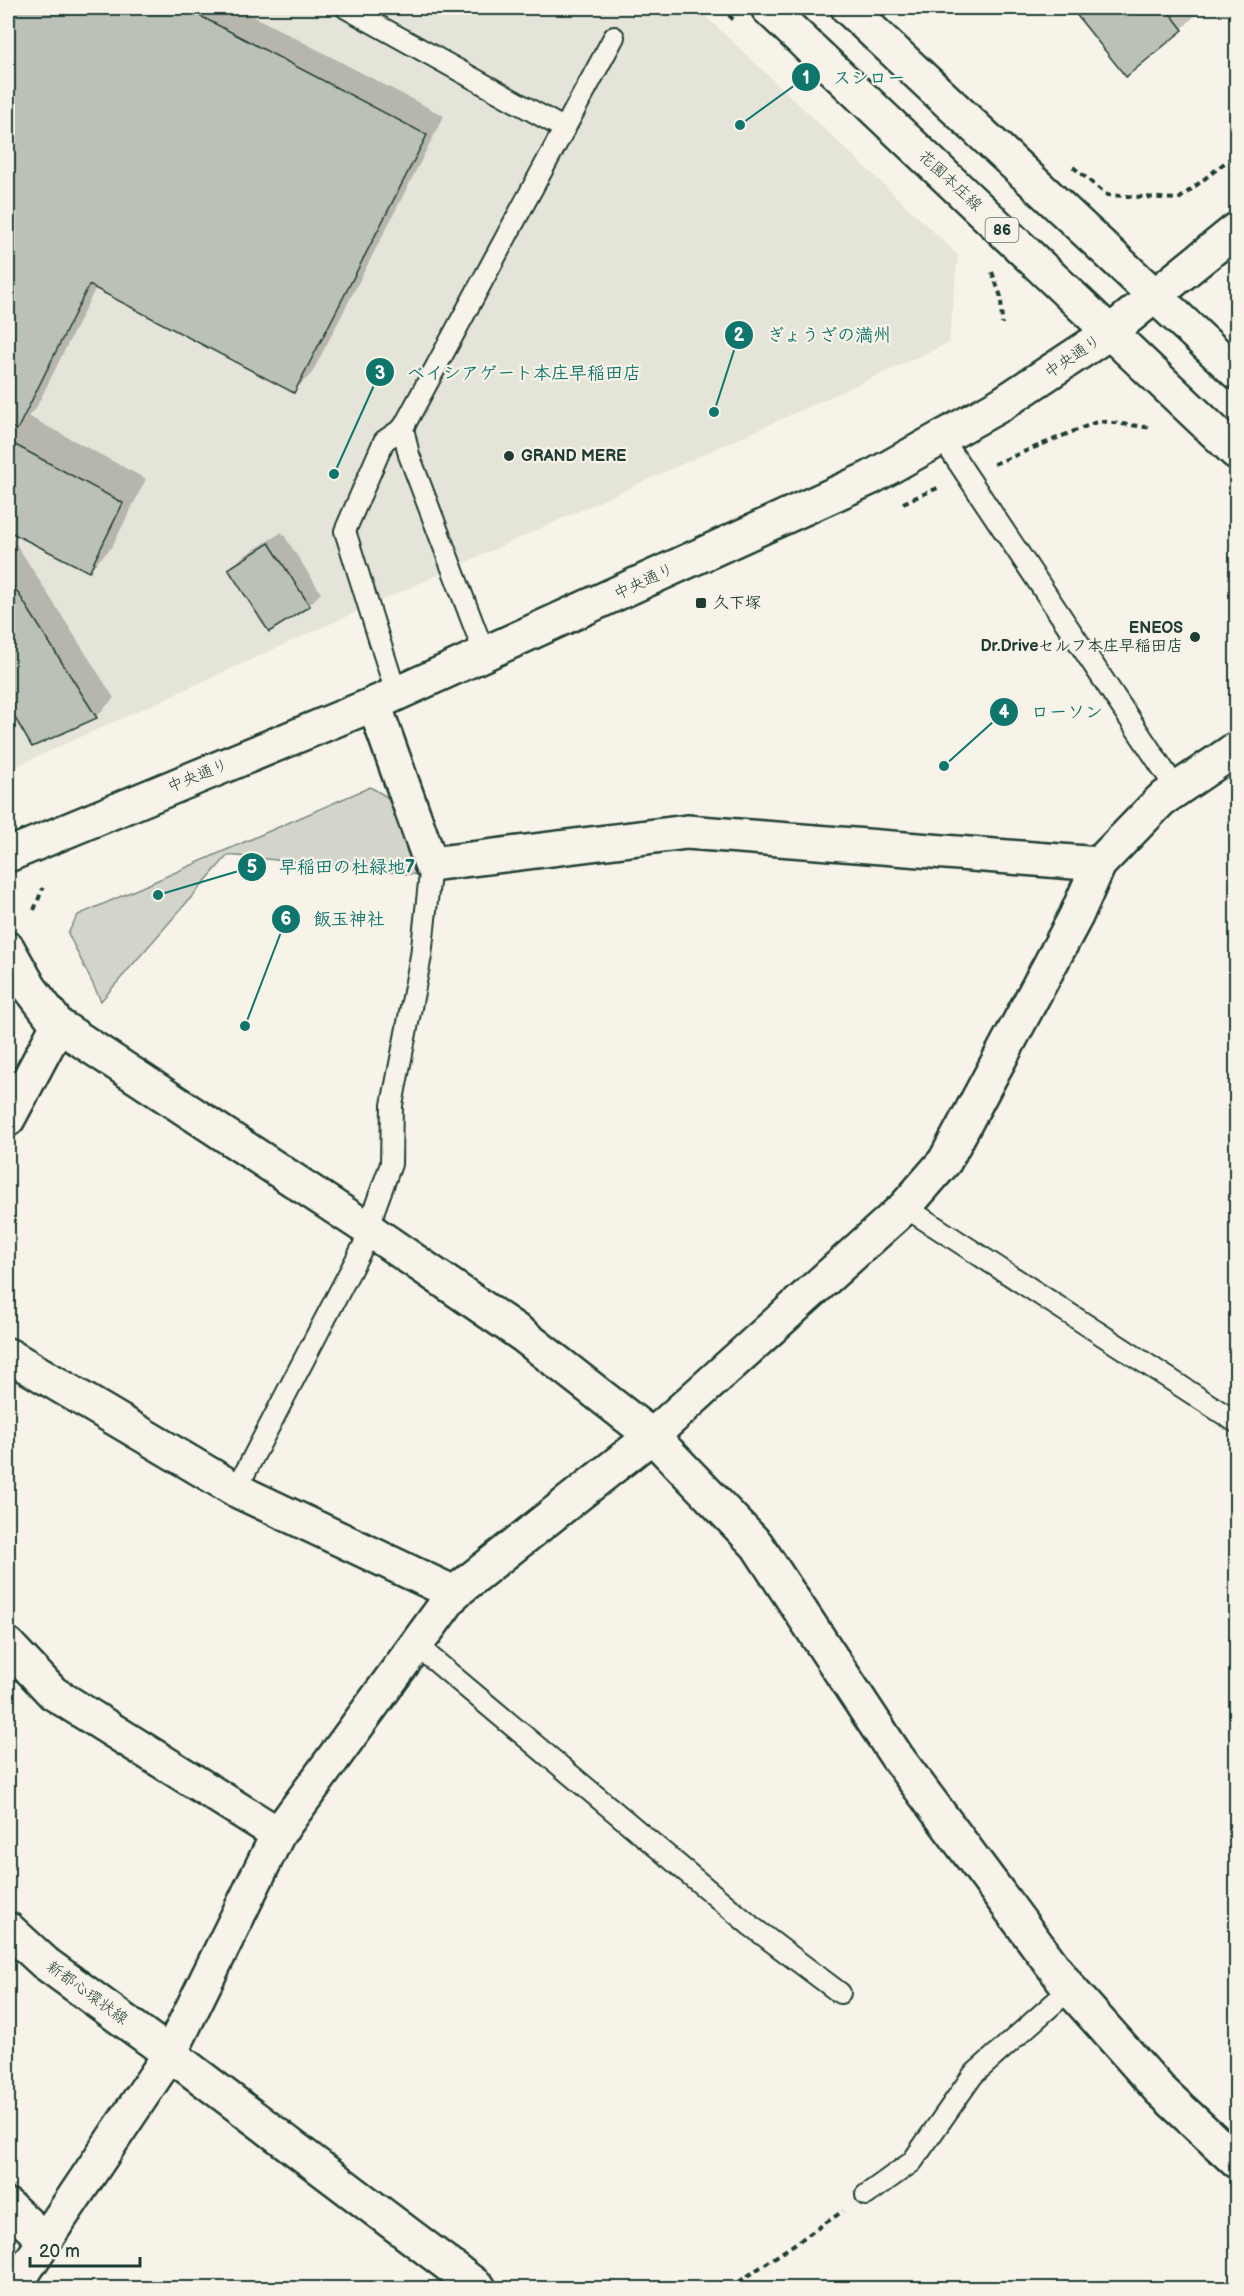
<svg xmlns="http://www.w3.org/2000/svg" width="1244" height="2296" font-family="'Balsamiq Sans','Klee One',sans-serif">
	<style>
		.built { fill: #e5e4d9 }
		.green { fill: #d3d5ca; stroke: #79897f; stroke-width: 1.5 }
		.shadow { fill: #0003 }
		.building { fill: #bbc1b6; stroke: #1f3d34; stroke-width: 1.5 }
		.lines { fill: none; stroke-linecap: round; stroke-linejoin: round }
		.lane-casing { stroke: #1f3d34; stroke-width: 24 }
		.street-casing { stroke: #1f3d34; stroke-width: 38 }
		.secondary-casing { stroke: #1f3d34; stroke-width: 38 }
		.primary-casing { stroke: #1f3d34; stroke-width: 38 }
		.path { stroke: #1f3d34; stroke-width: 4; stroke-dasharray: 6 4.5; stroke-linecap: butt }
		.lane { stroke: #f7f3e8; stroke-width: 20 }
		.street { stroke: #f7f3e8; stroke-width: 33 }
		.secondary { stroke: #f7f3e8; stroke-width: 33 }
		.primary { stroke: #f7f3e8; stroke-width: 33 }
		.poi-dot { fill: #1f3d34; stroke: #f7f3e8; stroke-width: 2 }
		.labels { text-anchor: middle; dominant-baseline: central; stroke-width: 4.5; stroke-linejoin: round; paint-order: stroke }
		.shield { fill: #f7f3e8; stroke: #60746a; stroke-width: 1.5 }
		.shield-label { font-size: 15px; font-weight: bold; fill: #1f3d34 }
		.street-label { font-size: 16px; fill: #1f3d34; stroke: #f7f3e8 }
		.poi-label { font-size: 16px; font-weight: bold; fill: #1f3d34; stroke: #f7f3e8; text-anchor: start }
		.leader { fill: none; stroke: #0f766e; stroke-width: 2 }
		.callout-dot { fill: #0f766e; stroke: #f7f3e8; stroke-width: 2 }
		.mark-label { font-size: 18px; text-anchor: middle; font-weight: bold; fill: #fff }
		.callout-label { font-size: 18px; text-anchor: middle; font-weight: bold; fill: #0f766e; stroke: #f7f3e8; stroke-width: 4.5; stroke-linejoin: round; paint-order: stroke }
	</style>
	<rect width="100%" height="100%" fill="#f7f3e8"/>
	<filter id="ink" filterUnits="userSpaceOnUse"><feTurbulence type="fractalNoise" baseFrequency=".0167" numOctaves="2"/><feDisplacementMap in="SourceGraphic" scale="12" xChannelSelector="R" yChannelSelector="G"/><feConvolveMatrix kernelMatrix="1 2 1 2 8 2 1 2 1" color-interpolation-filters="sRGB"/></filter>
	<g filter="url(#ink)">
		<path class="built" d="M8,8H697L958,255L949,343L8,770Z"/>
		<path class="green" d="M370,787L389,798L420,875L228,855L101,1001L68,933L78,915Z"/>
		<path class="shadow" d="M8,8H238L444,116L312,373L294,391L96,287L35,410L28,416L146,479L112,547L89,570L8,529Z
			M1073,8H1198L1200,10L1182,29L1126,75Z
			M8,531L114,698L96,717L33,746L8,703Z
			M282,532L321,593L309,605L230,570L242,557Z"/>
		<path class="building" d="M8,8H185L427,135L294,393L89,285L17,430L8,425Z
			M1071,8H1166L1183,30L1126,77Z
			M8,441L123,503L89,572L8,531Z
			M269,543L310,606L269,632L228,569Z
			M8,577L97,718L32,747L8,706Z"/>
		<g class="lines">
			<defs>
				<path id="lane" d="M346,8L565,129
					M403,428L409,455L485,655
					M942,438L1177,790
					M396,693L345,531L384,441L403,428L614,37
					M905,1207L1236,1422
					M236,1490L371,1231L374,1210L391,1164L392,1105L421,956L431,864
					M416,1645L751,1926L840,1993
					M866,2195L912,2162L973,2075L1070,1989"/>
				<path id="street" d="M374,704L431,864L687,832L1099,864
					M8,1119L58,1025
					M8,1355L236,1490L454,1593
					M8,1645L53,1693L278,1834
					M170,2054L479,2288
					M8,2206L45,2240
					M13,2288L170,2054L278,1834L454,1593L652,1436L905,1207L945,1161L1076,916L1099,864L1161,800L1236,749"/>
				<path id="secondary" d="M8,855L374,704L870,478L1000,405L1109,333L1236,230
					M8,949L30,988L58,1025L371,1231L524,1336L652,1436L757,1545L897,1757L1070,1989L1159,2089L1236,2161
					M8,1929L45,1963L170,2054"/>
				<path id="primary" d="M768,8L1236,452
					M848,8L1236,372"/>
			</defs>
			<use href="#lane" class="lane-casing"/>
			<use href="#street" class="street-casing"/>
			<use href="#secondary" class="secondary-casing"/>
			<use href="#primary" class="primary-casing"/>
			<path class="path" d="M721,8L734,20
				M1073,167L1107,195L1179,199L1236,154
				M992,272L1001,297L1002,324
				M994,464L1099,421L1153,428
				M903,503L940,487
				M34,910L43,888
				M730,2288L843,2211"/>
			<use href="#lane" class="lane"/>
			<use href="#street" class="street"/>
			<use href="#secondary" class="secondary"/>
			<use href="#primary" class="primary"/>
		</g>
	</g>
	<g class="poi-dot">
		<circle cx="509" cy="456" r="6"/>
		<rect x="695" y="597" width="12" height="12" rx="3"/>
		<circle cx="1195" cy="637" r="6"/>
	</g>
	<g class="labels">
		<rect class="shield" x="985.5" y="218" width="33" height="24" rx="4.5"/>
		<g class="shield-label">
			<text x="1002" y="230">86</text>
		</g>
		<g class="street-label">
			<text transform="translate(950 181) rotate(43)">花園本庄線</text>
			<text transform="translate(1073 357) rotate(-34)">中央通り</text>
			<text transform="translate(644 582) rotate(-25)">中央通り</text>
			<text transform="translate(198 776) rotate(-22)">中央通り</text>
			<text transform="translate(87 1993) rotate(36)">新都心環状線</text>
		</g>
		<g class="poi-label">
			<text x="521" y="456">GRAND MERE</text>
			<text x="713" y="603">久下塚</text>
			<text x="1183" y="628" text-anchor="end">ENEOS<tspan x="1183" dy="18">Dr.Driveセルフ本庄早稲田店</tspan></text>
		</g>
	</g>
	<path class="leader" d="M740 125L806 77M714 412L739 335M334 474L380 372M944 766L1004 712M158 895L252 867M245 1026L286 919"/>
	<g class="callout-dot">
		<circle cx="740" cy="125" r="6"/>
		<circle cx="714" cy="412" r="6"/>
		<circle cx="334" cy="474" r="6"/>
		<circle cx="944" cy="766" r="6"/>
		<circle cx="158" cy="895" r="6"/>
		<circle cx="245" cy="1026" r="6"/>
		<circle cx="806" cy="77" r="15"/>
		<circle cx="739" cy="335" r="15"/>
		<circle cx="380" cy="372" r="15"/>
		<circle cx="1004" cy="712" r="15"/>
		<circle cx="252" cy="867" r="15"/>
		<circle cx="286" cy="919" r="15"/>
	</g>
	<g class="mark-label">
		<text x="806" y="84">1</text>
		<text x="739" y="341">2</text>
		<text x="380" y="379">3</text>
		<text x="1004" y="718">4</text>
		<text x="252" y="873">5</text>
		<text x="286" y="925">6</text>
	</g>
	<g class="callout-label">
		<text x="869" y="84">スシロー</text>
		<text x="829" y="341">ぎょうざの満州</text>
		<text x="524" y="379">ベイシアゲート本庄早稲田店</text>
		<text x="1067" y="718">ローソン</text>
		<text x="347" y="873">早稲田の杜緑地7</text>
		<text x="349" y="925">飯玉神社</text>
	</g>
	<rect width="1244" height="2296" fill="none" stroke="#f7f3e8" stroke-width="30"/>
	<rect x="15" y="15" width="1214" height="2266" fill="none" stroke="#1f3d34" stroke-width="2" filter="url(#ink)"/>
	<path d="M30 2257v9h110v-9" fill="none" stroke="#1f3d34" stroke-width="3"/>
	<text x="39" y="2257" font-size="18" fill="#1f3d34" stroke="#f7f3e8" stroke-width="4.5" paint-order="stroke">20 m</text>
</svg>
